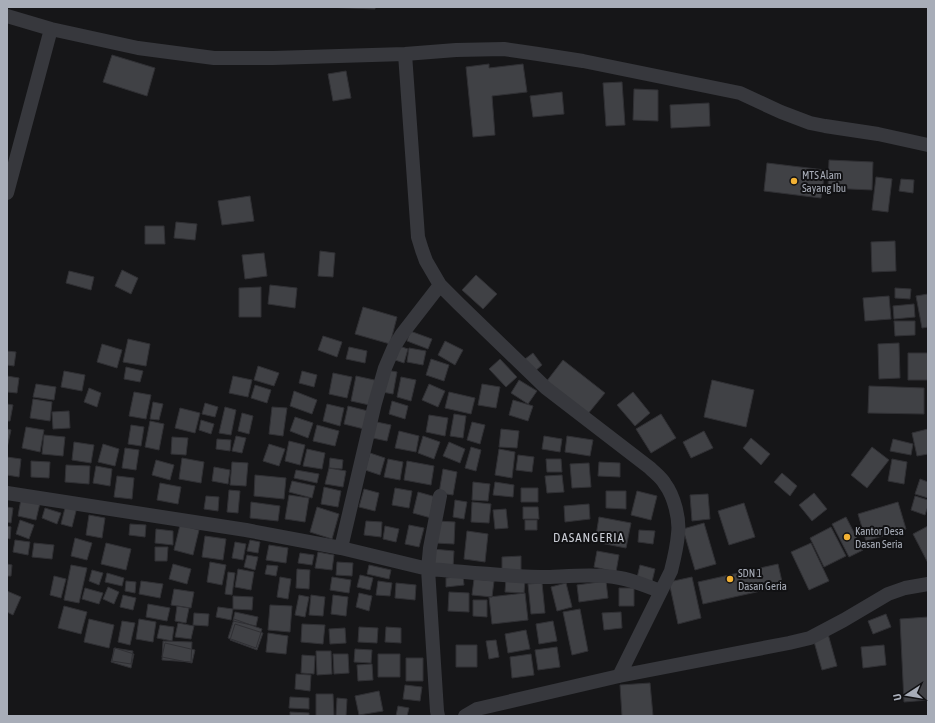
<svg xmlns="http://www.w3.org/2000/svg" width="935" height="723" font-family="'Asap Condensed',sans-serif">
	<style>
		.building { fill: #404145; stroke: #303034 }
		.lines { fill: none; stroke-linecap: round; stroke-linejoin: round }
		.street { stroke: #37383d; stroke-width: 14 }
		.poi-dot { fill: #f2b134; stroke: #111113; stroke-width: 1.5 }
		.labels { text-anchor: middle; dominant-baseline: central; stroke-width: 4; stroke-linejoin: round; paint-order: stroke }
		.poi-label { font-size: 11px; fill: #a8adb8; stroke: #111113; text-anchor: start }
		.quarter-label { font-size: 13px; letter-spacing: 1px; fill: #c9ccd4; stroke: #111113 }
	</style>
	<rect width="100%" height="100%" fill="#161618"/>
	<path class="building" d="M324,7H375V9Z
		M112,55L155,68L147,96L103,82Z
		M489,64V68L523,64L527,92L492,96L495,135L473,137L466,67Z
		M346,71L351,98L333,101L328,74Z
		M622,82L625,125L606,126L603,83Z
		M634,89L658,90V121L633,120Z
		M562,92L564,114L533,117L530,96Z
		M709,103L710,126L671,128L670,105Z
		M829,160L873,162L872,190L828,188Z
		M767,163L825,170L821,198L764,191Z
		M876,177L892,179L888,212L872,210Z
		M901,179L914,180L913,193L899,191Z
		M250,196L254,221L222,225L218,201Z
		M176,222L197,224L195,240L174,238Z
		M145,226H164L165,244H145Z
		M895,241L896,271L872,272L871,242Z
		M320,251L335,253L333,277L318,276Z
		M264,253L267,276L245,279L242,255Z
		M122,270L138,278L131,294L115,286Z
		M69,271L94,277L91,290L66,283Z
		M476,275L497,294L483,309L462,290Z
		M270,285L297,288L295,308L268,304Z
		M261,287V317H239V288Z
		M895,288L911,289L910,299L895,298Z
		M928,294V327L922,328L916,296Z
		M889,296L891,319L865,321L863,298Z
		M914,304L915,317L894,319L893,306Z
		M363,307L397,317L390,344L355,334Z
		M894,321H915V335L895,336Z
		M410,331L432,339L428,349L407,341Z
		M323,336L342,342L337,357L318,350Z
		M128,339L150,344L146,366L123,362Z
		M445,341L463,350L455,365L438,355Z
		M899,343L900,378L879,379L878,344Z
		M102,344L122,350L117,368L97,362Z
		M396,345L408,349L404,363L392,359Z
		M349,347L367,351L365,363L346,359Z
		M409,348L426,351L423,365L407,362Z
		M7,351L16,352L14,366L7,365Z
		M533,353L542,365L534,372L525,359Z
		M908,353H928V380H908Z
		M431,359L449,365L444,381L426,375Z
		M500,359L517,377L506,387L489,369Z
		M563,360L605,393L587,415L546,382Z
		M258,366L279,373L274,386L254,380Z
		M126,367L143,371L140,382L124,379Z
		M386,370L397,372L393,394L382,392Z
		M64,371L85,375L82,391L61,387Z
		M302,371L317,375L314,387L299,383Z
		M333,373L352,377L347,398L329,394Z
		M7,376L19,378L17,393L7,392Z
		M233,376L252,380L248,397L229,393Z
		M356,376L379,381L374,406L351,401Z
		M401,377L416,380L411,401L397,397Z
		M519,380L537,391L528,404L511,393Z
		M712,380L754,390L746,427L704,417Z
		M36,384L56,387L54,400L33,397Z
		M429,384L445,391L438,407L422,400Z
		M482,384L500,387L496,408L478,405Z
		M255,385L271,390L267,403L251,398Z
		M869,386L924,388V414L868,413Z
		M89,388L101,393L97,407L84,402Z
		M294,391L317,400L312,414L290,406Z
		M134,392L151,395L146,419L129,416Z
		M449,392L475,398L471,414L445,408Z
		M633,392L650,413L635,426L617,405Z
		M33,399L52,402L50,421L30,418Z
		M513,400L533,406L528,421L509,415Z
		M392,401L408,406L405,419L389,414Z
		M153,402L163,404L159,420L150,419Z
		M205,403L218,407L215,417L202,414Z
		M7,404L13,405L10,421H7Z
		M327,404L344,408L340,426L323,421Z
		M348,406L368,411L364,429L344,424Z
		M225,407L236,410L231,435L219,433Z
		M272,407L287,408L283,436L269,434Z
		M180,408L200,413L195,433L175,428Z
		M69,411L70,428L53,429L52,412Z
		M242,413L253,416L249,434L238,431Z
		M454,414L466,416L463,438L450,436Z
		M661,414L676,438L651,453L636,429Z
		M429,415L448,418L445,436L426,432Z
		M295,417L313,423L308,438L290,431Z
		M201,420L214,424L211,434L199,430Z
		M150,421L164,424L159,450L145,447Z
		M372,421L391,425L387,441L368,437Z
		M472,422L485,425L480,444L467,440Z
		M131,425L144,427L141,446L128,444Z
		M317,425L339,431L335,446L313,441Z
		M26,427L44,430L40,452L22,448Z
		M7,429L11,430L7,448Z
		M501,429L519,431L517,448L499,447Z
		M928,429V454L917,456L912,433Z
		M399,431L419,436L416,452L395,448Z
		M704,431L713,448L691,458L683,442Z
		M44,435L65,437L63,456L42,454Z
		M236,436L246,438L242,453L232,451Z
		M423,436L440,442L434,459L418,453Z
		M544,436L562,439L560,452L542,449Z
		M567,436L593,440L590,456L565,452Z
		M172,437L188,438L186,455L171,454Z
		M751,438L770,454L761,465L743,448Z
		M217,439L231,440L230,451L216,449Z
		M893,439L913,444L911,455L890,451Z
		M289,441L305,445L300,465L285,461Z
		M74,442L94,445L91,463L72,460Z
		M449,442L465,449L460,463L443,456Z
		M103,444L119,449L115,466L98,462Z
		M269,444L285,449L279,466L263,461Z
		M471,447L481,450L476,471L465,468Z
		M872,447L889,460L867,488L851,475Z
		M125,448L139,450L136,470L122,468Z
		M307,449L325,453L322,469L303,466Z
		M499,449L515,452L512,478L495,475Z
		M370,453L385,458L380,475L365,470Z
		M518,455L534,457L532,472L516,470Z
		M7,457L21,459L19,477L7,475Z
		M182,458L204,462L201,483L179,479Z
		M330,458L343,460L342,469L329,468Z
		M388,459L403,462L400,480L384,477Z
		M546,459H561L562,472H547Z
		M892,459L907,462L904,484L888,481Z
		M156,460L174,465L170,480L152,475Z
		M31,461L50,462L49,478L31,477Z
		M407,461L434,466L431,485L404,480Z
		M232,462L248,463L246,486L230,485Z
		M599,462L620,463V477L598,476Z
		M589,463L591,487L572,488L570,464Z
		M66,465L90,466L89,484L65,482Z
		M96,466L112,469L110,486L93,483Z
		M214,467L230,470L228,484L212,481Z
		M329,468L346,471L343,487L325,484Z
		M443,469L457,472L453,495L439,493Z
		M296,470L319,474L317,483L294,478Z
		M782,473L797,486L790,496L774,482Z
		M255,475L286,478L284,499L254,496Z
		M562,475L564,492L547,493L545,476Z
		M117,476L134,478L132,499L114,497Z
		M920,479L928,482V498L915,494Z
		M292,481L315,486L312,498L289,492Z
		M473,482L490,484L488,501L472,500Z
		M495,482L514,485L513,497L493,495Z
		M160,483L181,487L178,504L157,500Z
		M324,487L341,491L338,507L321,504Z
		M395,488L412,491L409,508L392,505Z
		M521,488H538V502H521Z
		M364,489L379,493L375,511L359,507Z
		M229,490L240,491L238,513L227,512Z
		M606,491H626V509L606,508Z
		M637,491L657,496L651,520L631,515Z
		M418,492L436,497L431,518L413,513Z
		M814,493L827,509L812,521L799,505Z
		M708,494L710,519L692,521L690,495Z
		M289,495L309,498L305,522L285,519Z
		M206,496L219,497L218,511L204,509Z
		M915,496L928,500V506L925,515L911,510Z
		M21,499L40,503L36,520L18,516Z
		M455,500L467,502L464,519L453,517Z
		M251,502L280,506L278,521L250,518Z
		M472,502L491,504L489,523L471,522Z
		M898,502L906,529L866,541L858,514Z
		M744,503L755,537L729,545L718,511Z
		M66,504L77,507L72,527L61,524Z
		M589,504L590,519L565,522L564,506Z
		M7,507L13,508L11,523L7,522Z
		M317,507L339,514L332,539L310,532Z
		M523,507H538L539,519H523Z
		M45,508L61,513L57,524L42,518Z
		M506,509L508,528L495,529L493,510Z
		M89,515L105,518L102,538L86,535Z
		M599,517L631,523L626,548L595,542Z
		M846,517L863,550L849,557L832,524Z
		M20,520L34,525L29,539L16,534Z
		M525,520H537V530H525Z
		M366,521L382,522L381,537L364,535Z
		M437,521L455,522L454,544L435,543Z
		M704,523L716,564L695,570L683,529Z
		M130,524L146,525L145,537L129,535Z
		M180,525L199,530L193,555L174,550Z
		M409,525L424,528L419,547L405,544Z
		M7,526L11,527L10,539L7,538Z
		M385,526L399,529L396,542L383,539Z
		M928,526V563L913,534Z
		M831,527L846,556L824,567L810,538Z
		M156,529L173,531V545L155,543Z
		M639,530L655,531L653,544L638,542Z
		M467,531L488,534L485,562L464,559Z
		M205,536L226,539L223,560L202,557Z
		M75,538L92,543L87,560L71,556Z
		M15,540L30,542L28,555L13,552Z
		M250,540L260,542L258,553L247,551Z
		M235,542L246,544L243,560L232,558Z
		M34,543L54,545L52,559L32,557Z
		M106,543L131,549L126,570L101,564Z
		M811,543L829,581L809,590L791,552Z
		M269,545L288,548L286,563L266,560Z
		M155,547H168L167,561H155Z
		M433,549L454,551L453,567L432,566Z
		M597,551L619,555L616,572L594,567Z
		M318,552L334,555L332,570L315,568Z
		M300,553L314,555L312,565L298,563Z
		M247,555L258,557L255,570L244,567Z
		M521,556V571L502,572V557Z
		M210,562L226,565L222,585L207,582Z
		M337,562L353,563L352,576L336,575Z
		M7,564L12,565L11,576H7Z
		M173,564L191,569L187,584L169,579Z
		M778,564L783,586L703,604L698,582Z
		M71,565L87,568L79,603L64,600Z
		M267,565L278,566L276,576L265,574Z
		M369,565L391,570L389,579L367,574Z
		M640,565L655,569L651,586L636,582Z
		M238,569L254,572L251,590L235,587Z
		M297,569L310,570L309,589L296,588Z
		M92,570L103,573L99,585L89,581Z
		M228,572L235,573L232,595L225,594Z
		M107,573L124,578L122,586L105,582Z
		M360,575L373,578L370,590L357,587Z
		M54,576L66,579L61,598L50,595Z
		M463,576L464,585L446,587V578Z
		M280,577L291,579L288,599L277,597Z
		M332,577L351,580L349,593L330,590Z
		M692,577L701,618L678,624L669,582Z
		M506,578L525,580L524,593L505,592Z
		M474,579L494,581L492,597L472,595Z
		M126,581L136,582L135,593L125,591Z
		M141,581L163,584L160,598L139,594Z
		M378,581L392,583L390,596L376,595Z
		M606,581L608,598L579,602L577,585Z
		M396,583L416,585L415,600L395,598Z
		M542,583L545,613L531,614L528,584Z
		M566,583L572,607L557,611L551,587Z
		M108,587L119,592L114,604L103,599Z
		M85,588L103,593L99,604L82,599Z
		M619,588H634V606H619Z
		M174,589L194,592L191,608L171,605Z
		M7,591L21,597L13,615L7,612Z
		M449,592L469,593V612L448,611Z
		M359,593L372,596L369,611L356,607Z
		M525,593L528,620L492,624L489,597Z
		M123,595L136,598L133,610L120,607Z
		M299,595L309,597L305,617L295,615Z
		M311,595L325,597L323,616L309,615Z
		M333,595L348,597L346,616L331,614Z
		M233,596L253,597L252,610L233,609Z
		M473,600H487V617L473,616Z
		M148,604L170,608L167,621L146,617Z
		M270,605L292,606L290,632L268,630Z
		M64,606L87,612L81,634L58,628Z
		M177,606L189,608L186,623L175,621Z
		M218,607L233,609L231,620L216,617Z
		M580,609L588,651L572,655L563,612Z
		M235,612L258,617L256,626L233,621Z
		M621,612L622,628L604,630L602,613Z
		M194,613L209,614L208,626L193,625Z
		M886,614L891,627L873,634L868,621Z
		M928,617V700L904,702L900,619Z
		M89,619L114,625L109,648L84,642Z
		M139,619L156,622L153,642L136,639Z
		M234,619L262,629L256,648L228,638Z
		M122,621L135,623L130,645L118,642Z
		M553,621L557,641L539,644L536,624Z
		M178,623L194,626L191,639L175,637Z
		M235,624L263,633L257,650L230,640Z
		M302,624L325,625L323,644L301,642Z
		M160,625L174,627L172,641L157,638Z
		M359,627L378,628L377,643L358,642Z
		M386,627L401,628V643L385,642Z
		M345,628L346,643L330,644L329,629Z
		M526,630L530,649L508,653L505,634Z
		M268,633L288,636L286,654L266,652Z
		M828,634L837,666L822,670L813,638Z
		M496,640L499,657L489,659L486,641Z
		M163,641L192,642L191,662L162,660Z
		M165,643L195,650L192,663L162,657Z
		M456,645H477V667H456Z
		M884,645L886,665L863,668L861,647Z
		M557,647L560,667L538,670L535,650Z
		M114,648L133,651L131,664L112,661Z
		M115,648L134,654L131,668L111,662Z
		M355,649L372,650L371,663L354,662Z
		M316,651H331L332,674L317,675Z
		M333,654H348L349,673L334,674Z
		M378,654H400V677H378Z
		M531,654L534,675L512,678L510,657Z
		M302,655L315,656L314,674L301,673Z
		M406,658H423V681H406Z
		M372,664L373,680L358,681L357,665Z
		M296,674L311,675L310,691L295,689Z
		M650,683L653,716H622L620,685Z
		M405,685L422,687L420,701L403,699Z
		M379,691L383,711L359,715L355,696Z
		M316,694H333L334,716H316Z
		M290,697L309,698V709L289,708Z
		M337,698L347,699L346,716H336Z
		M398,706L409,708L407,716H396Z
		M290,712L309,713V716H290Z"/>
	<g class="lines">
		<path class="street" d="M7,16L51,29L138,48L214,58H273L405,54L456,50L504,49L538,54L583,61L740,93L781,112L810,123L825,126L878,134L928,145
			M405,54L418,237L422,250L426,261L440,285L459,304L546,388L650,468C655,473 662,478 665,484C674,496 680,519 678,534C677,547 674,559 671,571L619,676
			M7,193L51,29
			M7,493L246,530L341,548L428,569L437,711L438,716
			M440,496L430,548L428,569C468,572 509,577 550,577C573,576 597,574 620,578C633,580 648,587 661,591
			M341,548L375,403L385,368L394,347L402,334L440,285
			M465,716L477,709L619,676L789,643L810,638L844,620L888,594L905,588L928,584"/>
	</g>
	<g class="poi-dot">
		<circle cx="794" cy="181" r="4"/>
		<circle cx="847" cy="537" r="4"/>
		<circle cx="730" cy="579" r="4"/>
	</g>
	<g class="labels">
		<g class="poi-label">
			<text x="802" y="175">MTS Alam<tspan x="802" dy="13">Sayang Ibu</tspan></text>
			<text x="855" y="531">Kantor Desa<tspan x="855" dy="13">Dasan Seria</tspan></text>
			<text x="738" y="573">SDN 1<tspan x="738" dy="13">Dasan Geria</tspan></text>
		</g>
		<g class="quarter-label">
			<text x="589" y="537">DASANGERIA</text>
		</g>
	</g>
	<rect width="935" height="723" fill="none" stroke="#a8adb8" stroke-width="16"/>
	<g transform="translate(907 695) rotate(258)" stroke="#111113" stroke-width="3" paint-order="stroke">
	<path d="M0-3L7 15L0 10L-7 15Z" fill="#a8adb8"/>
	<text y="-6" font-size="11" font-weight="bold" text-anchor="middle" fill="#a8adb8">U</text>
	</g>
</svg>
